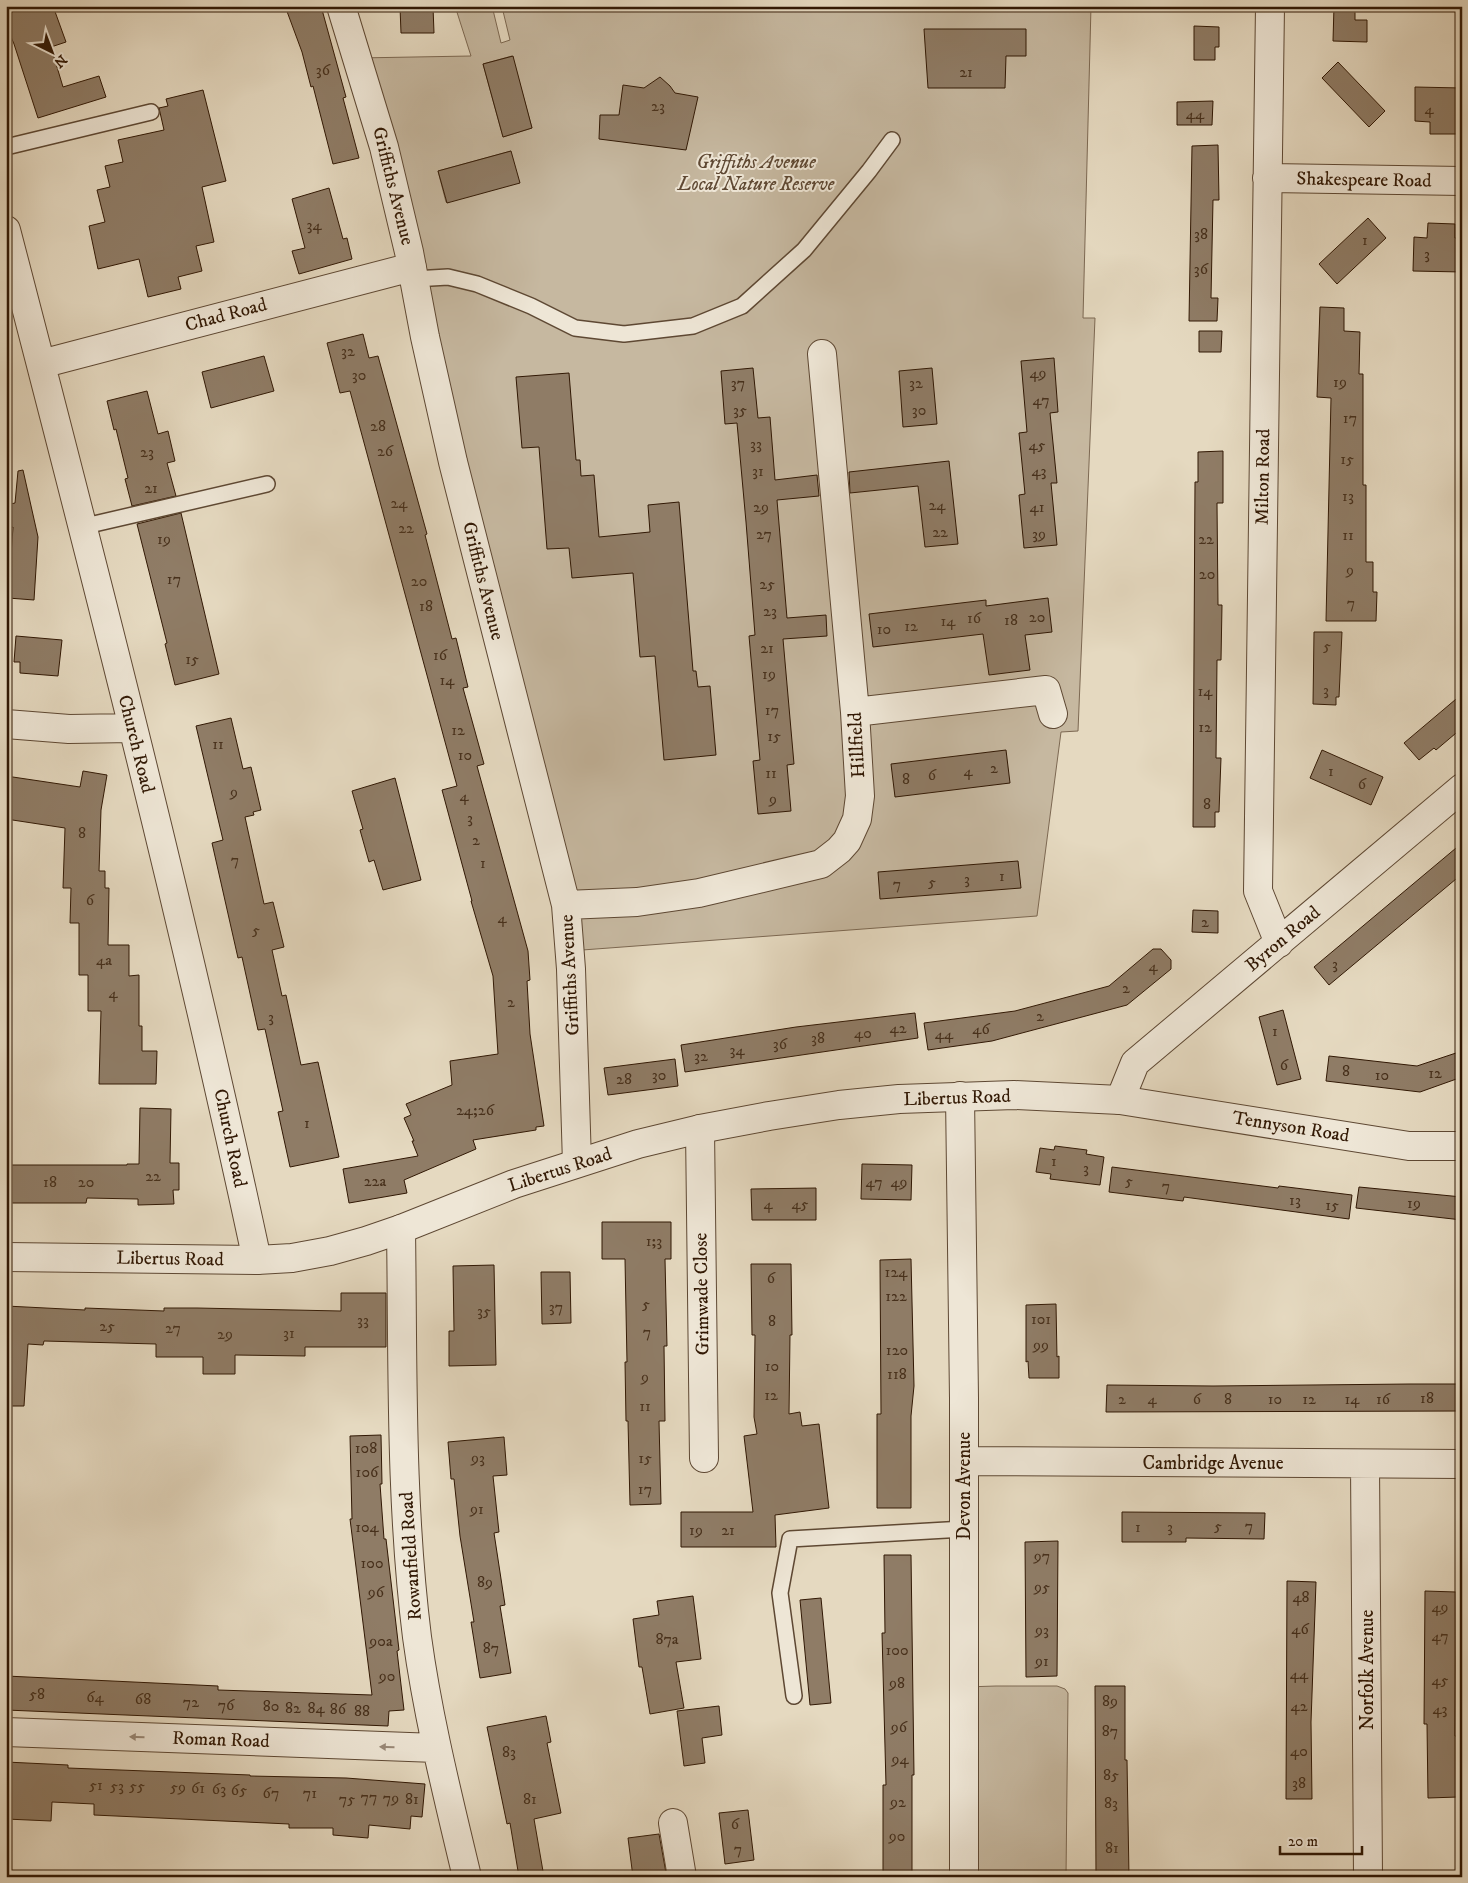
<svg xmlns="http://www.w3.org/2000/svg" width="1468" height="1883" font-family="'IM FELL DW Pica',serif">
	<style>
		.green { fill: #c6b8a0; stroke: #7c6852; fill-rule: evenodd }
		.building { fill: #8f7c66; stroke: #311804 }
		.lines { fill: none; stroke-linecap: round; stroke-linejoin: round }
		.service-casing { stroke: #5e4833; stroke-width: 18 }
		.minor-casing { stroke: #5e4833; stroke-width: 30 }
		.tertiary-casing { stroke: #5e4833; stroke-width: 30 }
		.service { stroke: #eee6d6; stroke-width: 15 }
		.minor { stroke: #eee6d6; stroke-width: 28 }
		.tertiary { stroke: #eee6d6; stroke-width: 28 }
		.oneway { fill: #998978 }
		.labels { text-anchor: middle; dominant-baseline: central; stroke-width: 4; stroke-linejoin: round; paint-order: stroke }
		.number-label { font-size: 16px; fill: #48311c }
		.park-label { font-size: 19px; font-style: italic; fill: #5e4833; stroke: #eee6d6 }
		.street-label { font-size: 19px; fill: #311804; stroke: #eee6d6 }
	</style>
	<rect width="100%" height="100%" fill="#e5d9c0"/>
	<filter id="stains"><feTurbulence type="fractalNoise" baseFrequency=".004" numOctaves="4"/><feColorMatrix values="0 0 0 0 .2 0 0 0 0 .09 0 0 0 0 .02 0 0 0 .5 -.17"/></filter>
	<radialGradient id="worn" r=".72"><stop offset=".6" stop-color="#630" stop-opacity="0"/><stop offset="1" stop-color="#630" stop-opacity=".3"/></radialGradient>
	<path class="green" d="M455,6H1091L1083,318H1095L1078,731L1061,732L1037,916L569,951L357,58L471,56ZM502,7L510,40L501,43L493,10ZM512,56L532,128L503,137L483,64ZM511,151L447,203L446,202L438,171Z
		M996,1686H1057L1065,1689L1068,1693L1066,1877H964V1687Z"/>
	<path class="building" d="M6,6H53L66,42L51,47L63,87L99,76L106,97L38,118L14,44L6,25Z
		M285,6H321L346,97L343,98L359,158L333,164L313,86L311,87L302,52Z
		M1334,6H1355V20H1367V42L1333,41Z
		M400,7H433L434,33H401Z
		M1194,26L1219,27V47H1215V60H1194Z
		M924,29H1026V56H1006L1005,88H928Z
		M513,56L532,128L503,137L483,64Z
		M1338,62L1385,111L1369,127L1322,78Z
		M660,77L670,86L675,93L698,97L686,150L599,139L600,115H619L623,85L644,88Z
		M1415,87L1462,88L1460,134H1430V122L1415,121Z
		M203,90L226,181L202,187L214,242L196,246L202,271L178,277L181,289L148,297L139,259L98,269L89,226L105,222L97,190L110,187L105,166L123,162L118,140L164,130L159,108L168,106L166,99Z
		M1213,101L1212,125H1177V102Z
		M1218,145L1219,200H1213L1211,298H1218L1217,321H1189L1192,146Z
		M511,151L520,183L447,203L438,171Z
		M329,188L343,239L347,238L352,259L299,274L292,251L305,248L292,199Z
		M1368,218L1386,238L1337,284L1319,264Z
		M1428,223L1455,224V238H1462V272L1413,271L1414,237L1427,238Z
		M1320,307L1344,308V331L1360,332L1359,374H1363V485H1366V562H1373V592H1377L1376,621H1326L1331,398L1317,397Z
		M1199,331H1222L1221,352H1199Z
		M363,334L369,358L378,356L427,534L425,535L452,639L456,638L468,687L463,688L484,764L477,766L528,951L530,980L527,981L530,1034L544,1126L536,1127V1130L473,1140L476,1149L404,1180L407,1193L349,1203L343,1169L418,1156L412,1141H414L404,1118L411,1115L406,1104L452,1085L450,1061L498,1054L493,976L471,901H472L442,790L457,786L350,391L340,393L327,343Z
		M264,356L274,391L211,408L202,372Z
		M1054,358L1058,412L1050,413L1057,483H1051L1057,545L1024,548L1019,495L1025,494L1019,433L1027,432L1021,361Z
		M753,368L758,418L770,417L775,480L817,475L819,496L777,500L787,618L826,615L827,636L783,639L794,764L787,765L791,811L758,814L753,761L760,760L749,636L755,635L746,522L737,423L725,424L721,371Z
		M932,368L937,424L903,427L899,371Z
		M569,373L576,460H580L581,476L594,475L599,537L650,532L648,505L679,502L693,671H696L698,687L710,686L716,755L664,760L655,656L640,657L633,573L572,578L569,548L547,549L539,447L522,448L516,377Z
		M147,391L158,434L168,431L175,461L167,463L176,496L132,506L125,479L128,478L116,429L114,430L107,401Z
		M1223,451V503H1217L1218,605H1222L1221,660H1217L1216,758H1221L1219,812H1215V827H1193L1195,482H1198V452Z
		M949,461L958,544L925,547L918,486L850,493L849,472Z
		M23,470L38,537L34,600L8,598L13,527L6,529V505L15,503L18,471Z
		M181,513L219,674L175,685L165,644L167,643L137,524Z
		M1048,598L1052,632L1025,635L1030,670L989,675L983,634L873,647L869,614L986,600V606Z
		M1314,632H1342L1339,697H1336V705L1313,704Z
		M16,636L62,640L58,676L20,673V662H14Z
		M1462,694V728L1436,750L1434,748L1419,760L1404,743Z
		M231,718L243,769L251,767L261,810L253,812L254,815L245,817L264,904L273,902L284,947L272,950L282,996L286,995L301,1065L318,1062L339,1157L290,1167L278,1112L283,1111L265,1029L258,1030L242,957L238,958L212,843L223,840L196,726Z
		M1006,750L1010,783L895,797L891,764Z
		M1322,750L1383,777L1371,805L1310,778Z
		M83,771L107,775L101,810L99,871H105V888H109L108,945H129V976L139,975V1026H142V1051H157L156,1084H99L101,1011H88V975H79V923H70L71,888H63L65,828L6,819V776L80,787Z
		M395,778L421,880L383,890L374,860L369,862L360,830L363,829L352,791Z
		M1462,843V874L1329,985L1314,967Z
		M1018,861L1021,888L880,899L878,872Z
		M1193,910L1218,911V933L1192,932Z
		M1153,949H1161L1171,960V969L1127,1005L992,1041L928,1050L924,1023L1015,1011L1109,986Z
		M1283,1010L1301,1079L1277,1085L1259,1017Z
		M915,1013L918,1038L685,1072L681,1045L796,1027Z
		M1462,1051V1077L1420,1092L1326,1081L1329,1056L1417,1066Z
		M675,1059L678,1086L608,1095L604,1068Z
		M140,1108L171,1109L170,1163H179V1190H173L174,1204L138,1205V1199L87,1198L86,1203H6V1165H127V1164H139Z
		M1055,1146L1087,1150L1086,1154L1104,1157L1100,1185L1050,1179L1051,1174L1036,1172L1040,1148L1054,1150Z
		M862,1164L912,1165L911,1200L861,1199Z
		M1112,1167L1278,1188L1279,1186L1352,1195L1349,1219L1184,1197L1183,1201L1109,1192Z
		M1359,1187L1462,1197V1220L1356,1208Z
		M816,1188V1220H752L751,1189Z
		M602,1222H671V1259H665L667,1346H664L665,1421H659L661,1504L630,1505L628,1421H626L625,1362H627L625,1259H602Z
		M911,1259L914,1386L911,1416V1508H877V1414H881L880,1260Z
		M751,1264H791L792,1335H790L789,1414L800,1412L802,1426L819,1424L829,1508L775,1515L776,1547H681V1512H753L744,1436L757,1434L754,1417L755,1335H752Z
		M494,1265L496,1365L449,1366V1331H454L453,1266Z
		M541,1272H570L571,1323L542,1324Z
		M341,1293H386V1347H305V1356L235,1355V1374H203V1357H156V1344L44,1341L43,1345L28,1344L24,1406H6V1306L85,1310V1308L164,1311V1308H197L341,1311Z
		M1056,1304L1057,1357L1059,1356V1378H1029L1028,1361L1026,1362V1305Z
		M1410,1384H1462V1411L1106,1412L1107,1385L1213,1386Z
		M381,1435L382,1484H380L384,1539H386L399,1650L397,1651L404,1710L389,1711L388,1726L6,1710V1676L218,1686V1690L372,1695L350,1519H352L350,1436Z
		M504,1437L507,1475L493,1476L499,1532L494,1533L505,1605L500,1606L511,1673L480,1678L471,1622H474L460,1536L454,1479H451L448,1442Z
		M1122,1512L1265,1513L1264,1539L1186,1538V1542H1122Z
		M1058,1541L1057,1676L1026,1677L1025,1542Z
		M884,1555H911L914,1775H912V1877H883V1785H886L882,1633H885Z
		M1287,1581L1316,1582L1311,1722L1312,1799H1286Z
		M1425,1591L1456,1592L1455,1736H1457L1458,1797L1428,1798L1427,1724H1424Z
		M693,1596L701,1659L676,1662L684,1708L650,1714L642,1667H639L633,1619L659,1615L657,1601Z
		M821,1598L831,1703L810,1705L800,1600Z
		M1095,1686H1125V1760H1127L1129,1877H1096Z
		M719,1706L722,1735L702,1738L705,1763L684,1766L677,1711Z
		M546,1716L551,1742L547,1743L561,1813L534,1819L544,1877H519L510,1823L507,1824L487,1727Z
		M6,1762L68,1765V1768L250,1775V1776L346,1778L425,1784L422,1817L411,1816L410,1829L369,1825L368,1838L333,1835V1828H289V1824L94,1815V1804L52,1802L51,1821L6,1819Z
		M748,1810L754,1860L725,1864L719,1813Z
		M659,1834L666,1873L633,1877L628,1838Z"/>
	<g class="lines">
		<defs>
			<path id="service" d="M6,147L151,112
				M414,279L448,277L477,284L531,306L575,328L624,334L693,326L742,306L804,250L869,171L892,140
				M81,527L267,484
				M794,1696L780,1593L790,1539L964,1529"/>
			<path id="minor" d="M341,6L384,147L409,252L425,337L453,462L566,905L571,969L577,1163
				M1270,6L1258,891L1279,943
				M1267,178L1462,181
				M6,230C95,572 183,915 257,1260
				M41,364L412,267
				M855,712L1046,690L1053,714
				M6,724L69,729L132,728
				M566,905L637,902L699,893L821,864L839,850L847,841L857,819L860,796L855,712L822,354
				M960,1096L964,1398V1877
				M1120,1100L1135,1063L1462,788
				M700,1129L704,1458
				M401,1229C403,1365 400,1502 417,1637C428,1718 448,1797 467,1877
				M964,1461L1462,1464
				M1365,1464L1368,1877
				M6,1732L436,1748
				M673,1823L682,1877"/>
			<path id="tertiary" d="M6,1257L257,1260L292,1258L330,1251L366,1241L401,1229L514,1184L638,1144L700,1129L769,1116L839,1105L899,1099L1014,1095L1120,1100L1409,1146H1462"/>
		</defs>
		<use href="#service" class="service-casing"/>
		<use href="#minor" class="minor-casing"/>
		<use href="#tertiary" class="tertiary-casing"/>
		<use href="#service" class="service"/>
		<use href="#minor" class="minor"/>
		<use href="#tertiary" class="tertiary"/>
	</g>
	<defs><path id="oneway-solid" d="M-6-.8H1V-3.2L6.5 0L1 3.2V.8H-6Z" transform="scale(1.25)"/></defs>
	<g class="oneway">
		<use href="#oneway-solid" transform="translate(137 1737) rotate(-178)"/>
		<use href="#oneway-solid" transform="translate(387 1747) rotate(-178)"/>
	</g>
	<g class="labels">
		<g class="number-label">
			<text x="323" y="70">36</text>
			<text x="966" y="72">21</text>
			<text x="658" y="106">23</text>
			<text x="1429" y="109">4</text>
			<text x="1195" y="114">44</text>
			<text x="314" y="225">34</text>
			<text x="1201" y="234">38</text>
			<text x="1365" y="240">1</text>
			<text x="1427" y="254">3</text>
			<text x="1201" y="269">36</text>
			<text x="348" y="351">32</text>
			<text x="1038" y="373">49</text>
			<text x="359" y="375">30</text>
			<text x="1340" y="382">19</text>
			<text x="738" y="383">37</text>
			<text x="916" y="383">32</text>
			<text x="1041" y="400">47</text>
			<text x="740" y="410">35</text>
			<text x="919" y="410">30</text>
			<text x="1350" y="418">17</text>
			<text x="378" y="426">28</text>
			<text x="756" y="444">33</text>
			<text x="1037" y="445">45</text>
			<text x="385" y="451">26</text>
			<text x="147" y="452">23</text>
			<text x="1347" y="459">15</text>
			<text x="758" y="471">31</text>
			<text x="1039" y="471">43</text>
			<text x="151" y="488">21</text>
			<text x="1348" y="496">13</text>
			<text x="399" y="503">24</text>
			<text x="937" y="505">24</text>
			<text x="761" y="507">29</text>
			<text x="1037" y="507">41</text>
			<text x="406" y="528">22</text>
			<text x="940" y="532">22</text>
			<text x="764" y="534">27</text>
			<text x="1039" y="534">39</text>
			<text x="1348" y="535">11</text>
			<text x="164" y="539">19</text>
			<text x="1206" y="539">22</text>
			<text x="1350" y="570">9</text>
			<text x="1207" y="574">20</text>
			<text x="174" y="579">17</text>
			<text x="419" y="581">20</text>
			<text x="767" y="584">25</text>
			<text x="1351" y="603">7</text>
			<text x="426" y="606">18</text>
			<text x="770" y="611">23</text>
			<text x="1037" y="617">20</text>
			<text x="974" y="618">16</text>
			<text x="1011" y="620">18</text>
			<text x="948" y="621">14</text>
			<text x="911" y="626">12</text>
			<text x="884" y="629">10</text>
			<text x="1327" y="646">5</text>
			<text x="767" y="648">21</text>
			<text x="440" y="655">16</text>
			<text x="192" y="659">15</text>
			<text x="769" y="674">19</text>
			<text x="447" y="680">14</text>
			<text x="1326" y="690">3</text>
			<text x="1205" y="691">14</text>
			<text x="772" y="710">17</text>
			<text x="1205" y="727">12</text>
			<text x="458" y="730">12</text>
			<text x="774" y="736">15</text>
			<text x="218" y="744">11</text>
			<text x="465" y="755">10</text>
			<text x="994" y="768">2</text>
			<text x="968" y="771">4</text>
			<text x="1331" y="771">1</text>
			<text x="771" y="773">11</text>
			<text x="932" y="775">6</text>
			<text x="906" y="779">8</text>
			<text x="1362" y="784">6</text>
			<text x="234" y="792">9</text>
			<text x="464" y="796">4</text>
			<text x="773" y="799">9</text>
			<text x="1207" y="804">8</text>
			<text x="470" y="818">3</text>
			<text x="82" y="833">8</text>
			<text x="476" y="840">2</text>
			<text x="235" y="860">7</text>
			<text x="483" y="863">1</text>
			<text x="1002" y="876">1</text>
			<text x="967" y="879">3</text>
			<text x="932" y="882">5</text>
			<text x="897" y="884">7</text>
			<text x="90" y="900">6</text>
			<text x="502" y="918">4</text>
			<text x="1205" y="922">2</text>
			<text x="256" y="930">5</text>
			<text x="104" y="960">4a</text>
			<text x="1335" y="964">3</text>
			<text x="1153" y="966">4</text>
			<text x="1126" y="988">2</text>
			<text x="113" y="993">4</text>
			<text x="511" y="1002">2</text>
			<text x="1040" y="1016">2</text>
			<text x="271" y="1017">3</text>
			<text x="898" y="1028">42</text>
			<text x="981" y="1029">46</text>
			<text x="1275" y="1031">1</text>
			<text x="863" y="1033">40</text>
			<text x="944" y="1034">44</text>
			<text x="818" y="1038">38</text>
			<text x="780" y="1044">36</text>
			<text x="737" y="1050">34</text>
			<text x="701" y="1056">32</text>
			<text x="1284" y="1065">6</text>
			<text x="1346" y="1071">8</text>
			<text x="1435" y="1073">12</text>
			<text x="659" y="1075">30</text>
			<text x="1382" y="1075">10</text>
			<text x="624" y="1079">28</text>
			<text x="475" y="1110">24;26</text>
			<text x="307" y="1123">1</text>
			<text x="1054" y="1161">1</text>
			<text x="1086" y="1168">3</text>
			<text x="153" y="1176">22</text>
			<text x="375" y="1181">22a</text>
			<text x="1129" y="1181">5</text>
			<text x="50" y="1182">18</text>
			<text x="86" y="1182">20</text>
			<text x="874" y="1182">47</text>
			<text x="899" y="1182">49</text>
			<text x="1166" y="1186">7</text>
			<text x="1295" y="1200">13</text>
			<text x="1414" y="1203">19</text>
			<text x="768" y="1204">4</text>
			<text x="800" y="1204">45</text>
			<text x="1332" y="1205">15</text>
			<text x="654" y="1241">1;3</text>
			<text x="896" y="1272">124</text>
			<text x="771" y="1278">6</text>
			<text x="896" y="1296">122</text>
			<text x="646" y="1304">5</text>
			<text x="556" y="1307">37</text>
			<text x="484" y="1311">35</text>
			<text x="1041" y="1319">101</text>
			<text x="363" y="1320">33</text>
			<text x="772" y="1321">8</text>
			<text x="107" y="1326">25</text>
			<text x="173" y="1328">27</text>
			<text x="647" y="1332">7</text>
			<text x="289" y="1333">31</text>
			<text x="225" y="1334">29</text>
			<text x="1041" y="1345">99</text>
			<text x="897" y="1350">120</text>
			<text x="772" y="1366">10</text>
			<text x="897" y="1374">118</text>
			<text x="645" y="1377">9</text>
			<text x="771" y="1395">12</text>
			<text x="1427" y="1398">18</text>
			<text x="1122" y="1399">2</text>
			<text x="1152" y="1399">4</text>
			<text x="1197" y="1399">6</text>
			<text x="1228" y="1399">8</text>
			<text x="1275" y="1399">10</text>
			<text x="1309" y="1399">12</text>
			<text x="1352" y="1399">14</text>
			<text x="1383" y="1399">16</text>
			<text x="645" y="1406">11</text>
			<text x="366" y="1448">108</text>
			<text x="478" y="1458">93</text>
			<text x="645" y="1458">15</text>
			<text x="367" y="1472">106</text>
			<text x="645" y="1489">17</text>
			<text x="477" y="1509">91</text>
			<text x="1218" y="1526">5</text>
			<text x="1249" y="1526">7</text>
			<text x="367" y="1527">104</text>
			<text x="1138" y="1527">1</text>
			<text x="1170" y="1527">3</text>
			<text x="696" y="1530">19</text>
			<text x="728" y="1530">21</text>
			<text x="1042" y="1556">97</text>
			<text x="372" y="1563">100</text>
			<text x="485" y="1582">89</text>
			<text x="1042" y="1587">95</text>
			<text x="376" y="1592">96</text>
			<text x="1301" y="1597">48</text>
			<text x="1440" y="1607">49</text>
			<text x="1300" y="1629">46</text>
			<text x="1042" y="1630">93</text>
			<text x="1440" y="1636">47</text>
			<text x="667" y="1639">87a</text>
			<text x="381" y="1641">90a</text>
			<text x="491" y="1648">87</text>
			<text x="897" y="1650">100</text>
			<text x="1042" y="1661">91</text>
			<text x="1299" y="1674">44</text>
			<text x="387" y="1676">90</text>
			<text x="1440" y="1680">45</text>
			<text x="897" y="1683">98</text>
			<text x="37" y="1694">58</text>
			<text x="95" y="1697">64</text>
			<text x="143" y="1699">68</text>
			<text x="1110" y="1701">89</text>
			<text x="191" y="1702">72</text>
			<text x="226" y="1705">76</text>
			<text x="271" y="1706">80</text>
			<text x="1299" y="1706">42</text>
			<text x="293" y="1708">82</text>
			<text x="316" y="1708">84</text>
			<text x="338" y="1709">86</text>
			<text x="1440" y="1709">43</text>
			<text x="362" y="1711">88</text>
			<text x="899" y="1727">96</text>
			<text x="1110" y="1731">87</text>
			<text x="1299" y="1751">40</text>
			<text x="509" y="1752">83</text>
			<text x="900" y="1759">94</text>
			<text x="1111" y="1775">85</text>
			<text x="1299" y="1783">38</text>
			<text x="96" y="1785">51</text>
			<text x="117" y="1786">53</text>
			<text x="137" y="1786">55</text>
			<text x="178" y="1787">59</text>
			<text x="198" y="1788">61</text>
			<text x="219" y="1789">63</text>
			<text x="239" y="1790">65</text>
			<text x="271" y="1793">67</text>
			<text x="310" y="1793">71</text>
			<text x="369" y="1797">77</text>
			<text x="391" y="1798">79</text>
			<text x="347" y="1799">75</text>
			<text x="412" y="1799">81</text>
			<text x="530" y="1799">81</text>
			<text x="898" y="1802">92</text>
			<text x="1111" y="1803">83</text>
			<text x="735" y="1824">6</text>
			<text x="897" y="1836">90</text>
			<text x="1112" y="1848">81</text>
			<text x="738" y="1849">7</text>
		</g>
		<g class="park-label">
			<text x="756" y="162">Griffiths Avenue<tspan x="756" dy="22">Local Nature Reserve</tspan></text>
		</g>
		<g class="street-label">
			<text transform="translate(1364 180) rotate(1)">Shakespeare Road</text>
			<text transform="translate(393 186) rotate(76)">Griffiths Avenue</text>
			<text transform="translate(226 315) rotate(-15)">Chad Road</text>
			<text transform="translate(1263 477) rotate(-89)">Milton Road</text>
			<text transform="translate(483 581) rotate(76)">Griffiths Avenue</text>
			<text transform="translate(136 744) rotate(76)">Church Road</text>
			<text transform="translate(857 745) rotate(-93)">Hillfield</text>
			<text transform="translate(1283 939) rotate(-40)">Byron Road</text>
			<text transform="translate(570 975) rotate(-93)">Griffiths Avenue</text>
			<text transform="translate(957 1098) rotate(-2)">Libertus Road</text>
			<text transform="translate(1291 1127) rotate(9)">Tennyson Road</text>
			<text transform="translate(230 1138) rotate(78)">Church Road</text>
			<text transform="translate(560 1170) rotate(-18)">Libertus Road</text>
			<text transform="translate(170 1259) rotate(1)">Libertus Road</text>
			<text transform="translate(702 1294) rotate(-91)">Grimwade Close</text>
			<text x="1213" y="1463">Cambridge Avenue</text>
			<text transform="translate(964 1486) rotate(-90)">Devon Avenue</text>
			<text transform="translate(411 1556) rotate(-94)">Rowanfield Road</text>
			<text transform="translate(1367 1670) rotate(-90)">Norfolk Avenue</text>
			<text transform="translate(221 1740) rotate(2)">Roman Road</text>
		</g>
	</g>
	<rect width="1468" height="1883" fill="none" stroke="#e5d9c0" stroke-width="25"/>
	<rect x="8" y="8" width="1453" height="1868" fill="none" stroke="#311804" stroke-width="2.5"/>
	<rect x="12" y="12" width="1443" height="1858" fill="none" stroke="#311804"/>
	<g transform="translate(52 52) rotate(138)" stroke="#eee6d6" stroke-width="4" paint-order="stroke">
	<path d="M0-4L9 19L0 12L-9 19Z" fill="#311804"/>
	<text y="-8" font-size="14" font-weight="bold" text-anchor="middle" fill="#311804">N</text>
	</g>
	<path d="M1280 1846v8h82v-8" fill="none" stroke="#311804" stroke-width="2.5"/>
	<text x="1288" y="1846" font-size="15" fill="#311804" stroke="#eee6d6" stroke-width="4" paint-order="stroke">20 m</text>
	<rect width="100%" height="100%" filter="url(#stains)"/>
	<rect width="100%" height="100%" fill="url(#worn)"/>
</svg>
